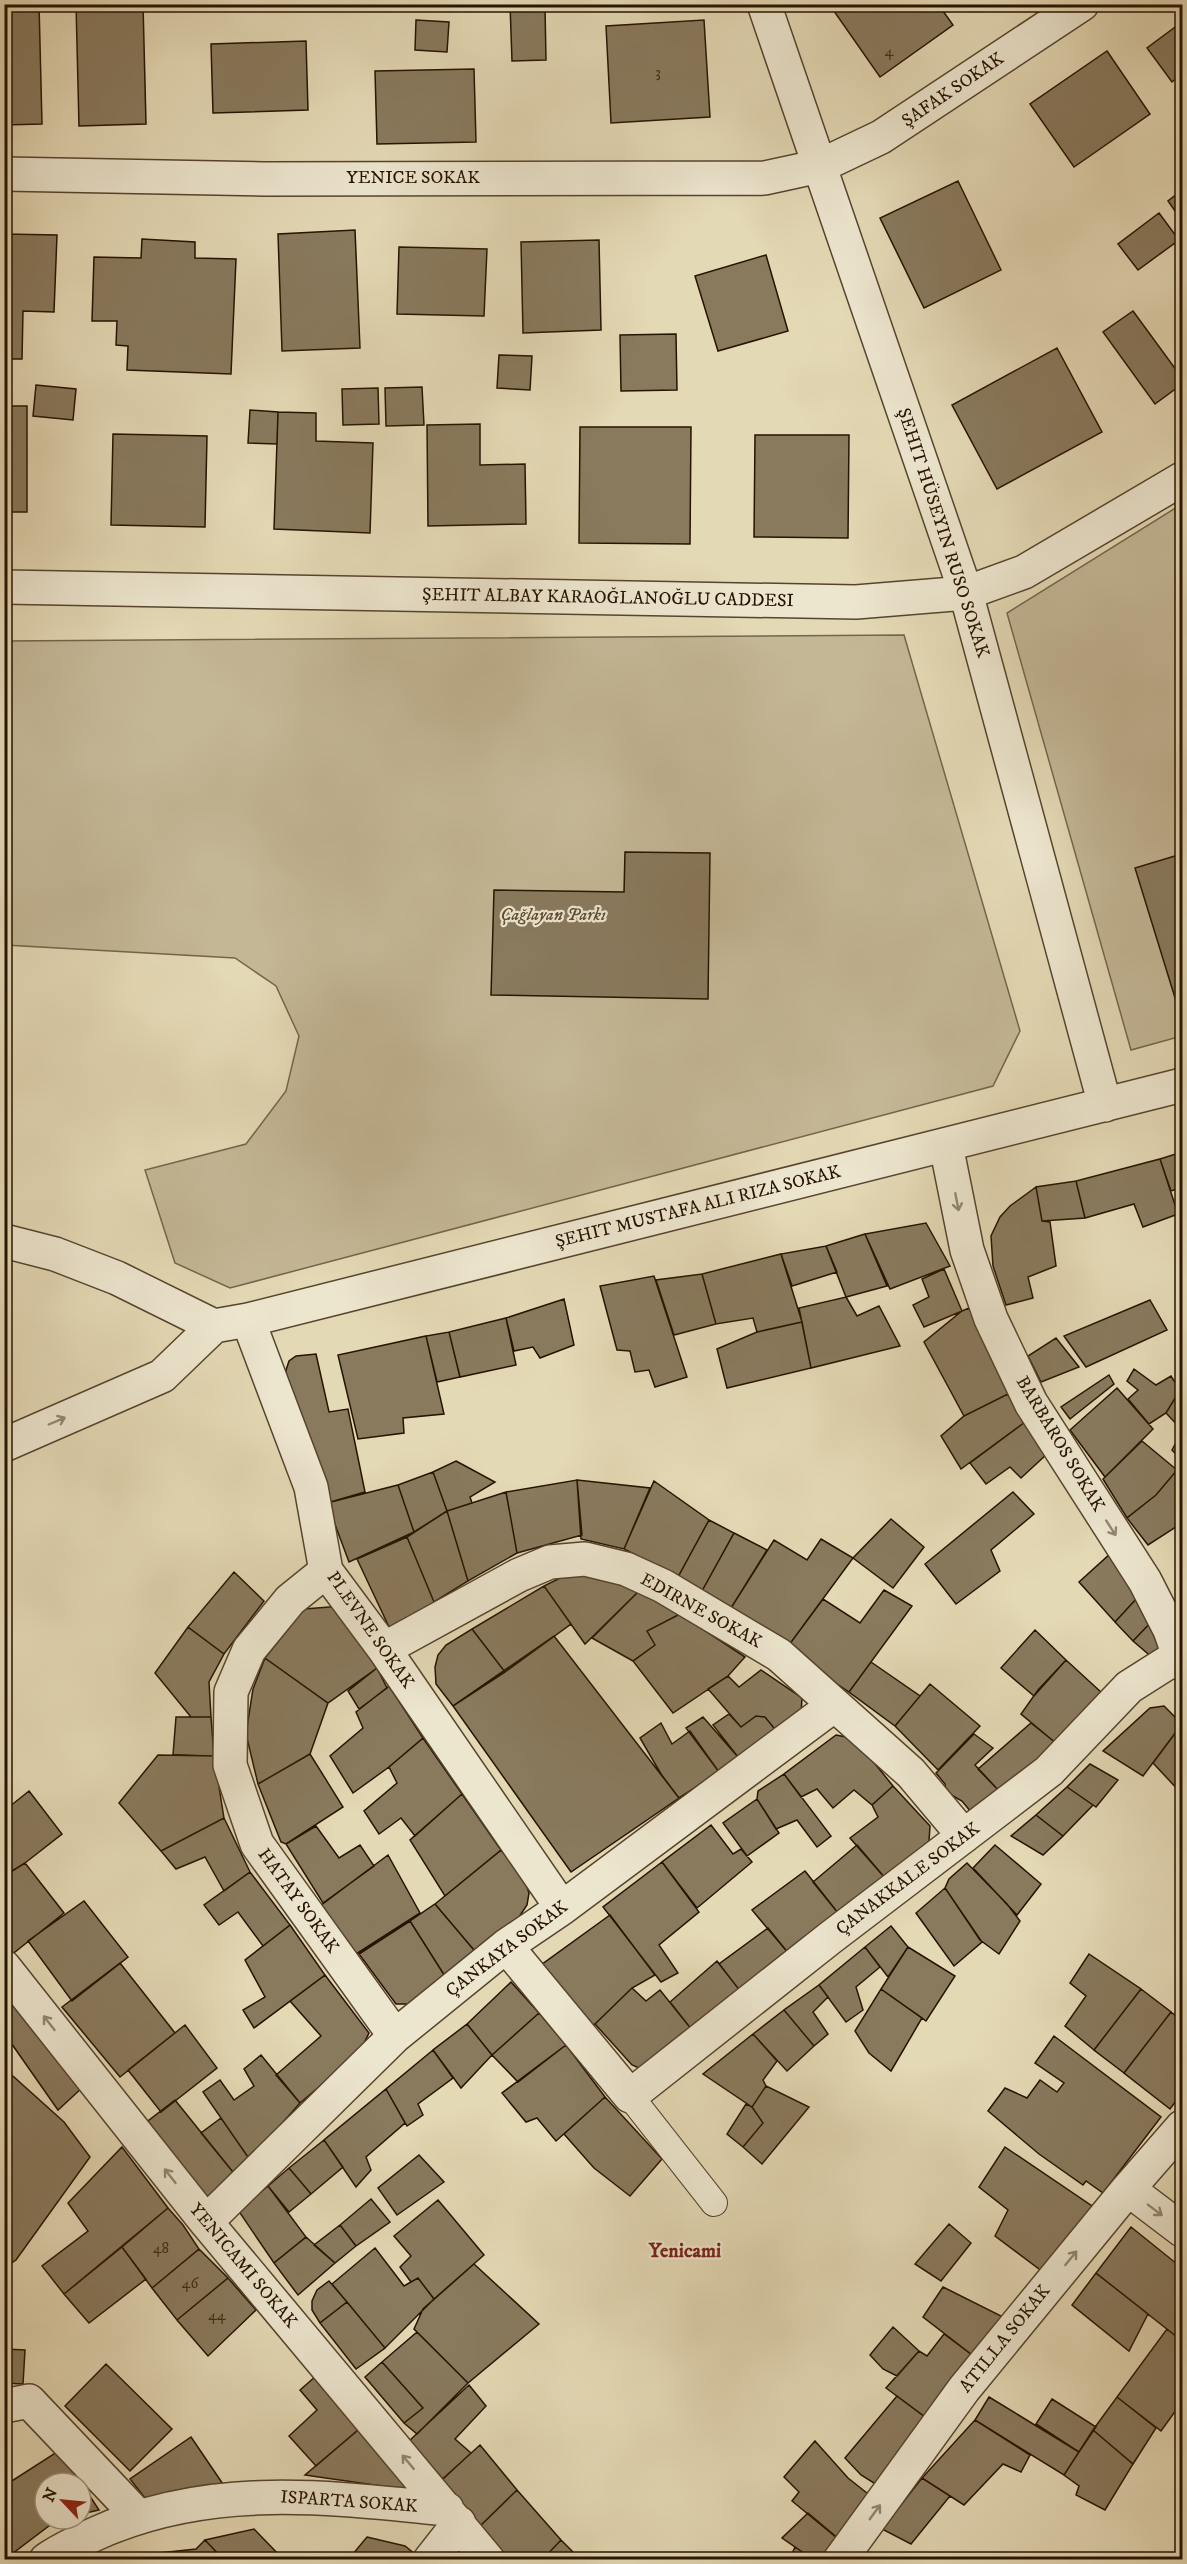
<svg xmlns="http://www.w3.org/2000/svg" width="1187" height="2564" font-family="'IM FELL DW Pica',serif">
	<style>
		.green { fill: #c4b796; stroke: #75654b; stroke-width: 1.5 }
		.building { fill: #897a5e; stroke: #261300; stroke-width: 1.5 }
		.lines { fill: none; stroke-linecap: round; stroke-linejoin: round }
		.service-casing { stroke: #56442d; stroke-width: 28 }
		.minor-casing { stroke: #56442d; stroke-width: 36 }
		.service { stroke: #ede6cf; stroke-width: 26 }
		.minor { stroke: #ede6cf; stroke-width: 33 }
		.oneway { stroke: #938772 }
		.labels { text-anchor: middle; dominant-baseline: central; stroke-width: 4.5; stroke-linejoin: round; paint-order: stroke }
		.number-label { font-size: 15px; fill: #3f2d18 }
		.street-label { font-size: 18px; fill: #261300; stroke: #ede6cf }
		.park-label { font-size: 18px; font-style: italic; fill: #5d4c34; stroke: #ede6cf }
		.neighbourhood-label { font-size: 20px; font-weight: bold; fill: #7a1f14; stroke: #ede6cf }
	</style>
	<rect width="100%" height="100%" fill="#e4d9b5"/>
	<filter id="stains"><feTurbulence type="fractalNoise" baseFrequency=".00333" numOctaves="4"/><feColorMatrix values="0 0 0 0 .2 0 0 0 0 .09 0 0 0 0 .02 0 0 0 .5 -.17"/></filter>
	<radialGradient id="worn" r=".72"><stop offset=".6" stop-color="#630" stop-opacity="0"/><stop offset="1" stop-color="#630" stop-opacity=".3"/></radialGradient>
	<path class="green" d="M1182,504V1036L1131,1050L1007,613Z
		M904,635L1020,1031L993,1086L230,1288L175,1263L145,1170L246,1144L286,1091L299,1036L276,986L235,958L5,945L4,641Z"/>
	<path class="building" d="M4,4H39L42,124L4,125Z
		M76,4H143L146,124L79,126Z
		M510,4H568L545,7L546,60L512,61Z
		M829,4H938L953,25L880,77Z
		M416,20L449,22L447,52L415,50Z
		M704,20L710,117L611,123L606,26Z
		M1182,22V74L1172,82L1147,48Z
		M306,41L308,110L213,113L211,44Z
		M1107,51L1150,114L1074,167L1030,104Z
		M474,69L476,142L377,144L375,71Z
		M958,181L1001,270L924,308L880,218Z
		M1182,190V221L1168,201Z
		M1159,213L1179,240L1138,270L1118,244Z
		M355,230L360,348L282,351L278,234Z
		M4,234L57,235L54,312L23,311L22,359H4Z
		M142,239L195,242V258L236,259L231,374L127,370L128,346L116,345L117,321H92L94,257L141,258Z
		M599,240L601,330L523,333L521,242Z
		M399,247L487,249L484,316L397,314Z
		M766,255L788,331L718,351L695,276Z
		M1133,311L1182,378V384L1155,404L1103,332Z
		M676,334L677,390L621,391L620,335Z
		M1057,348L1102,432L997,489L952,405Z
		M499,355L532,356L530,390L497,388Z
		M36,385L76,389L73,420L33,416Z
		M422,387L424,425L386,426L385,388Z
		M378,388L379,424L343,425L342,389Z
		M4,406H27V512H4Z
		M250,410L278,412L277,444L248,443Z
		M278,412L316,413V441L373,443L370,533L274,529Z
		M480,424V465L525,464L526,524L428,526L427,425Z
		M580,427H691L690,544L579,543Z
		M113,434L207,436L205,527L111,525Z
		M755,435H849L848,538L754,537Z
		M625,852L710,853L708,999L491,995L494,890L624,892Z
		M1175,856L1182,880V999L1176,1001L1135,868Z
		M1182,1152V1187L1171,1191L1160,1159Z
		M1160,1159L1178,1214L1143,1227L1134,1204L1085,1218L1076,1181Z
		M1076,1181L1085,1218L1042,1221L1036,1187Z
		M1036,1187L1042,1221L1050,1222L1056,1266L1028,1277L1033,1298L1006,1305L993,1266L991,1236L1000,1217L1010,1206Z
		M926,1223L950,1266L890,1289L865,1234Z
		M865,1234L887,1286L846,1297L826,1246Z
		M826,1246L837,1272L792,1286L781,1254Z
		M781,1254L802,1322L757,1332L753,1318L716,1324L702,1274Z
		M944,1269L962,1311L924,1327L913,1305L929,1297L922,1279Z
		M702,1274L716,1324L674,1335L656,1280Z
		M654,1276L687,1377L655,1387L649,1370L635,1372L630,1351L617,1350L600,1286Z
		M846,1297L857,1316L879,1306L900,1346L811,1368L799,1308Z
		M564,1299L574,1345L540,1358L533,1347L514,1351L506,1318Z
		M1150,1300L1167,1330L1086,1367L1064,1336Z
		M969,1308L1008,1394L964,1416L924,1342L962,1311Z
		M506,1318L516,1365L460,1377L449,1332Z
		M802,1322L811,1368L727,1388L717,1349L757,1332Z
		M449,1332L460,1377L437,1382L426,1336Z
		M426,1336L444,1414L403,1418L404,1433L358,1439L338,1355Z
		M1056,1338L1079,1367L1041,1382L1028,1356Z
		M316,1354L329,1412L348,1409L365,1492L327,1503L287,1381L286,1370L289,1361L296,1356Z
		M1134,1369L1156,1385L1171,1376L1180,1390L1166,1413L1149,1424L1128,1399L1138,1390L1127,1381Z
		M1109,1375L1114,1384L1070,1419L1061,1407Z
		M1117,1388L1153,1429L1105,1477L1070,1430Z
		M1180,1390L1182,1394V1430L1166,1413Z
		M1008,1394L1025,1422L961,1469L941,1436L964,1416Z
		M1025,1422L1047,1454L1021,1478L1010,1467L986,1484L970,1463Z
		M1182,1431V1460L1172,1450Z
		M1142,1441L1177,1470L1156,1495L1127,1518L1103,1479Z
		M456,1461L495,1482L470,1497L472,1503L447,1511L433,1472Z
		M1177,1470L1182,1474V1523L1148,1545L1127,1518L1156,1495Z
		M433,1472L447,1511L414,1532L398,1485Z
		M577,1480L650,1488L624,1549L581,1539Z
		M577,1480L582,1535L517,1553L506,1492Z
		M654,1481L709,1520L678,1577L624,1549Z
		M398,1485L414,1532L349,1562L327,1503Z
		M506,1492L517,1553L468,1581L447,1511Z
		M1013,1492L1034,1514L991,1550L1000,1571L956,1604L925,1564Z
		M447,1511L468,1581L434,1602L407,1537Z
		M891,1519L924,1547L893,1588L853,1558Z
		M709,1520L734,1533L702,1591L678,1577Z
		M734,1533L767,1550L731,1608L702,1591Z
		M407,1537L434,1602L400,1631L390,1629L357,1559Z
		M821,1539L853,1558L789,1645L731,1608L774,1540L807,1560Z
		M1110,1554L1138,1597L1115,1622L1079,1582Z
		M599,1570L641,1589L585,1644L544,1586L568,1574Z
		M234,1572L264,1601L224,1654L188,1627Z
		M544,1586L571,1624L505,1672L472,1629Z
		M641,1589L680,1614L647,1631L655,1645L633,1661L592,1638Z
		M884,1590L912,1606L849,1692L786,1649L823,1599L860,1623Z
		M1138,1597L1155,1618L1133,1641L1115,1622Z
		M342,1606L377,1668L328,1703L265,1658L304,1609Z
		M680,1614L745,1657L728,1676L673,1713L633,1661L655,1645L647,1631Z
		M1155,1618L1173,1638L1154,1659L1133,1641Z
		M188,1627L224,1654L209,1682L211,1717H191L155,1673Z
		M472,1629L505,1672L453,1706L436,1684L435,1667L438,1655L446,1645Z
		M1035,1630L1066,1660L1034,1696L1001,1668Z
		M554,1636L679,1798L571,1872L453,1706Z
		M265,1658L328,1703L310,1754L258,1784L246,1734L253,1689Z
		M1066,1660L1102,1693L1057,1744L1021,1714L1038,1690Z
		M871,1662L920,1696L895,1726L849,1692Z
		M377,1668L387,1688L359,1709L348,1691Z
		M761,1670L802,1698L801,1714L778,1733L765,1717L756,1716L741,1727L708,1689L728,1676L739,1687Z
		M930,1684L980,1726L938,1770L895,1726Z
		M389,1686L423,1738L389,1767L353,1793L330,1756L363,1728L356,1712Z
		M1164,1706L1182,1724L1143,1776L1103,1751L1150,1708Z
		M729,1714L741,1727L756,1716L765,1717L778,1733L738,1757L713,1725Z
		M176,1717H211L214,1756L173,1755Z
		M703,1717L738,1757L719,1772L686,1728Z
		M661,1723L672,1744L690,1731L719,1772L679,1798L661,1774L640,1738Z
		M1031,1723L1057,1744L1001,1793L978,1769Z
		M1182,1724V1794L1153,1763Z
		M974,1734L993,1748L975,1765L1001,1793L971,1812L962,1801L946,1792L945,1784L936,1773Z
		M836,1735L846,1737L859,1744L893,1786L872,1805L854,1790L833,1808L817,1789L801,1797L784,1774Z
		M423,1738L462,1794L415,1836L401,1818L379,1834L364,1811L397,1783L389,1767Z
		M310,1754L343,1807L286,1844L281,1842L258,1784Z
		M158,1755L214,1756L224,1818L161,1851L119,1803Z
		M1090,1764L1118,1780L1096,1807L1067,1787Z
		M784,1774L831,1836L817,1847L797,1820L776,1829L757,1799L758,1791Z
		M893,1786L930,1826L929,1841L919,1852L885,1878L850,1838L878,1817L872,1805Z
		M1067,1787L1093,1805L1063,1836L1036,1815Z
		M29,1791L62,1834L25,1863L4,1876V1811Z
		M462,1794L501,1850L445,1896L410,1840Z
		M757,1799L779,1833L747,1856L723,1823Z
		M1036,1815L1063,1836L1043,1855L1011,1836Z
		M224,1818L250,1872L224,1891L205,1857L176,1869L161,1851Z
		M711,1825L733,1854L741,1849L752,1862L697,1908L662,1862Z
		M316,1826L339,1858L360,1845L374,1866L323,1903L286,1844Z
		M857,1845L885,1878L838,1913L813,1882Z
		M995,1845L1041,1884L1017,1915L973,1868Z
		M501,1850L525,1881L529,1893L527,1905L519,1917L479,1956L435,1904Z
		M388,1855L420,1913L353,1956L320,1906Z
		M662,1862L699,1912L659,1945L678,1973L661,1982L603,1907Z
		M25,1863L64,1913L10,1956L4,1949V1876Z
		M967,1863L1007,1904L1020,1921L999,1954L980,1940L945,1888L949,1879Z
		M805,1871L838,1913L789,1954L752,1910Z
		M250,1872L290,1925L263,1946L238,1912L219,1925L204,1905Z
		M945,1888L982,1942L954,1966L916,1913Z
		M84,1901L128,1957L72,2001L28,1941Z
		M435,1904L479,1956L448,1981L410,1921Z
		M610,1915L655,1975L632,1988L595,2024L588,2028L541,1965Z
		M410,1921L448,1981L414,2004H396L359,1954Z
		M290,1925L325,1975L254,2028L243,2010L265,1997L245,1960Z
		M891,1926L908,1947L888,1977L865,1947Z
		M768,1928L789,1954L741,1992L719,1964Z
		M865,1947L880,1967L856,1987L863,2010L846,2022L819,1985Z
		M908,1947L955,1976L926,2021L881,1989Z
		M1089,1954L1141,1989L1094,2050L1065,2026L1086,1996L1070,1983Z
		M717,1961L741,1992L692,2030L670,2002Z
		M120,1963L175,2033L120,2077L62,2007Z
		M325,1975L369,2033L359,2053L300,2103L276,2075L321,2036L290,2001Z
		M511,1982L539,2013L492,2055L467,2024Z
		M819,1985L828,1997L813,2012L828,2034L814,2046L784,2010Z
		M4,1988L84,2086L58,2110L9,2040L4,2039Z
		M632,1988L646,2001L660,1990L692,2030L639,2068L632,2065L595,2024Z
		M881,1989L922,2018L891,2071L869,2053L855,2031Z
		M1141,1989L1171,2012L1124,2073L1094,2050Z
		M784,2010L814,2046L787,2071L753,2034Z
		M1171,2012L1182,2021V2093L1170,2109L1124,2073Z
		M539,2013L566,2045L518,2082L492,2055Z
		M467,2024L492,2055L461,2088L433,2050Z
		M185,2025L217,2068L161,2112L128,2070Z
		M753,2034L777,2061L763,2080L766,2086L752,2107L703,2074Z
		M1054,2036L1161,2117L1103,2193L1086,2181L1083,2185L1039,2154L988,2111L1005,2088L1027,2098L1040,2080L1057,2092L1064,2083L1035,2063Z
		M566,2045L605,2097L556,2141L537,2118L526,2122L502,2093Z
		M433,2050L453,2078L418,2104L423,2115L407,2126L386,2089Z
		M261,2055L300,2103L250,2160L203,2092L220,2080L234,2100L254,2086L244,2069Z
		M4,2068L64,2122L90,2157L16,2260L4,2268Z
		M766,2086L809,2107L762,2164L743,2147L763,2123L752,2107Z
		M386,2089L405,2123L366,2157L371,2170L356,2187L324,2140Z
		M605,2097L662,2159L630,2196L594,2168L564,2134Z
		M175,2100L237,2177L209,2205L148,2121Z
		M746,2104L752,2107L763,2123L743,2147L727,2134Z
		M221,2118L250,2160L237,2177L201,2133Z
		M324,2140L343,2167L311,2194L289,2168Z
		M122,2147L168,2208L64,2294L42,2266L88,2231L68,2203Z
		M1005,2147L1095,2208L1047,2275L995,2236L1008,2210L979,2187Z
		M419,2155L444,2182L397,2215L378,2188Z
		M289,2168L311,2194L289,2212L268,2186Z
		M268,2186L306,2237L274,2263L238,2210Z
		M371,2199L390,2222L356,2246L340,2225Z
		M438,2200L484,2255L434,2299L418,2278L411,2282L400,2267L411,2256L394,2236Z
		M168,2208L183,2225L199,2249L152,2288L122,2247Z
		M949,2224L971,2243L941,2281L915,2264Z
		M340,2225L356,2246L335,2263L314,2245Z
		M1131,2227L1182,2268V2341L1096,2273Z
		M306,2237L335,2263L298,2295L274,2263Z
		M122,2247L146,2279L89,2323L64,2294Z
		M375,2248L404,2286L418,2278L434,2299L385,2348L332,2284Z
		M199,2249L228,2278L177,2320L152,2288Z
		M474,2264L539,2324L468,2383L414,2329L423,2309Z
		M1096,2273L1148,2314L1129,2351L1072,2305Z
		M228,2278L256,2310L208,2356L177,2320Z
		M329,2281L347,2302L320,2323L312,2310V2301L317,2290Z
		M943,2287L1009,2320L980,2361L923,2317Z
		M347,2302L385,2348L356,2369L320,2323Z
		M893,2327L919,2351L897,2376L883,2369L870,2355Z
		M1167,2329L1182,2341V2402L1161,2431L1117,2397Z
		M417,2332L468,2383L417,2434L404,2423L423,2408L382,2362Z
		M944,2334L980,2361L933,2423L886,2388L919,2351L927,2356Z
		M4,2349L25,2350L23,2384L4,2383Z
		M382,2362L423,2408L404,2423L365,2377Z
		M106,2364L172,2429L130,2471L65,2406Z
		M324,2369L371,2419L316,2466L289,2436L317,2410L300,2390Z
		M469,2385L486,2406L455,2439L471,2453L443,2479L409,2441Z
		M897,2396L933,2423L885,2490L861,2475L845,2458Z
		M989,2397L1079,2452L1064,2475L975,2420Z
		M1117,2397L1156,2428L1133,2464L1093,2430Z
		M1052,2399L1096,2427L1079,2452L1036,2424Z
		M371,2419L409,2490L305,2475Z
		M975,2420L1030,2455L1021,2472L1003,2464L964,2505L922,2478Z
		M1093,2430L1133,2464L1105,2510L1076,2495L1079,2486L1064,2475Z
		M191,2437L229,2493L149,2503L130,2479Z
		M815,2441L848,2478L877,2501L843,2543L792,2501L799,2492L784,2477Z
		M480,2445L517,2490L479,2527L437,2484Z
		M60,2450L99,2510L81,2514V2483H45V2519H58L4,2560V2486Z
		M922,2478L950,2496L911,2544L882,2529Z
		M517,2490L561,2540L542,2560H500L476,2530Z
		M808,2513L839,2539L823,2560H814L782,2538Z
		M254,2529L284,2560H224L205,2540Z
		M367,2537L405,2546L421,2559L348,2560Z
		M205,2540L224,2560H150L159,2553L196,2549Z
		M561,2540L581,2560H542Z
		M795,2547L814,2560H789Z"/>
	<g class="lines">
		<defs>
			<path id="service" d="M630,2096L714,2203"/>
			<path id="minor" d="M764,4L966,593L1105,1105
				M4,174L264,179L765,178L820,166L881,137L1082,4
				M4,587L856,602L966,593L1024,572L1182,479
				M946,1145L967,1250L991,1319L1031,1403L1145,1581L1170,1630L1182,1664
				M4,1241L55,1254L117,1278L214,1326
				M248,1320L311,1487L326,1571L384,1649L562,1908
				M214,1326L248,1320L1182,1085
				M4,1445L162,1376L214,1326
				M326,1571L290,1600L249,1650L231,1692L230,1765L257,1844L395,2036
				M384,1649L519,1575L550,1562L585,1559L626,1569L663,1586L779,1655L911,1773L964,1836
				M506,1946L630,2096L830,1938L1049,1771L1129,1687L1178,1656
				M4,1967L206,2222L488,2560
				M1128,2189L1182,2230
				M206,2222L395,2036L506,1946L562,1908L833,1706
				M4,2406L29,2401L139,2517
				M46,2560C61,2549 78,2542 95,2534C209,2482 326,2497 447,2509
				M430,2560L459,2523
				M840,2560L964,2389L1128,2189L1182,2127"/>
		</defs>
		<use href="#service" class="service-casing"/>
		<use href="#minor" class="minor-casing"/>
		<use href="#service" class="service"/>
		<use href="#minor" class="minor"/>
	</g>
	<defs><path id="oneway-shaft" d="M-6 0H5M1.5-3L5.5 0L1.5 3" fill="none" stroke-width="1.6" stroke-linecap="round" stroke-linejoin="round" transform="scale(1.5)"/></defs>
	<g class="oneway">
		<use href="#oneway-shaft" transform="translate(957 1202) rotate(79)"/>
		<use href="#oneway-shaft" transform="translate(57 1421) rotate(-23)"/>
		<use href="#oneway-shaft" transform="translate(1111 1528) rotate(57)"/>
		<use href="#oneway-shaft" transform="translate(49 2023) rotate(-128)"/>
		<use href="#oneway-shaft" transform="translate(170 2176) rotate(-128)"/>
		<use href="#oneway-shaft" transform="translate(1155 2210) rotate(37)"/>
		<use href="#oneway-shaft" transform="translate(1071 2258) rotate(-51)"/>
		<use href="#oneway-shaft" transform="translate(408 2462) rotate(-130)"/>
		<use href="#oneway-shaft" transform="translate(875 2512) rotate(-54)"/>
	</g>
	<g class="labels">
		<g class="number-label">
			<text x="889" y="51">4</text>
			<text x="658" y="72">3</text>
			<text x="161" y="2248">48</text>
			<text x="190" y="2283">46</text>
			<text x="217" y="2315">44</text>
		</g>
		<g class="street-label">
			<text transform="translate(953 90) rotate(-34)">ŞAFAK SOKAK</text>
			<text x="413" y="178">YENICE SOKAK</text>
			<text transform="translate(943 533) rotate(72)">ŞEHIT HÜSEYIN RUSO SOKAK</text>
			<text transform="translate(608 598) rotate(1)">ŞEHIT ALBAY KARAOĞLANOĞLU CADDESI</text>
			<text transform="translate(698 1207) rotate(-14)">ŞEHIT MUSTAFA ALI RIZA SOKAK</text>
			<text transform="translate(1060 1444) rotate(59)">BARBAROS SOKAK</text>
			<text transform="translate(701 1611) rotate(29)">EDIRNE SOKAK</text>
			<text transform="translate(370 1630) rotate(55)">PLEVNE SOKAK</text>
			<text transform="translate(908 1879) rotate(-37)">ÇANAKKALE SOKAK</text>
			<text transform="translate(298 1901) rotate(54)">HATAY SOKAK</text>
			<text transform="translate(507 1949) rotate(-37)">ÇANKAYA SOKAK</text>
			<text transform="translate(243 2266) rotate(50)">YENICAMI SOKAK</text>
			<text transform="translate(1005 2339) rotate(-51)">ATILLA SOKAK</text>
			<text transform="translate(349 2502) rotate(4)">ISPARTA SOKAK</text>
		</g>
		<g class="park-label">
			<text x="553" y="915">Çağlayan Parkı</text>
		</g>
		<g class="neighbourhood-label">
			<text x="685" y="2251">Yenicami</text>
		</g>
	</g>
	<rect width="1187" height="2564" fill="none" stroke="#e4d9b5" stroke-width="24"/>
	<rect x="6" y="6" width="1175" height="2552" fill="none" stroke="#261300" stroke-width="3"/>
	<rect x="12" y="12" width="1163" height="2540" fill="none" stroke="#261300" stroke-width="1.5"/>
	<g transform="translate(63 2501) rotate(296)"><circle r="28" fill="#ede6cf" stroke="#9d927c" stroke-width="1.5"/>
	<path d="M0-4.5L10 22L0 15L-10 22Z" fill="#8f2418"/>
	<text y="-9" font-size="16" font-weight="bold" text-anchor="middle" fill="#261300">N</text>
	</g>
	<rect width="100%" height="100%" filter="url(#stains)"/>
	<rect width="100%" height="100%" fill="url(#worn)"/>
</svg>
